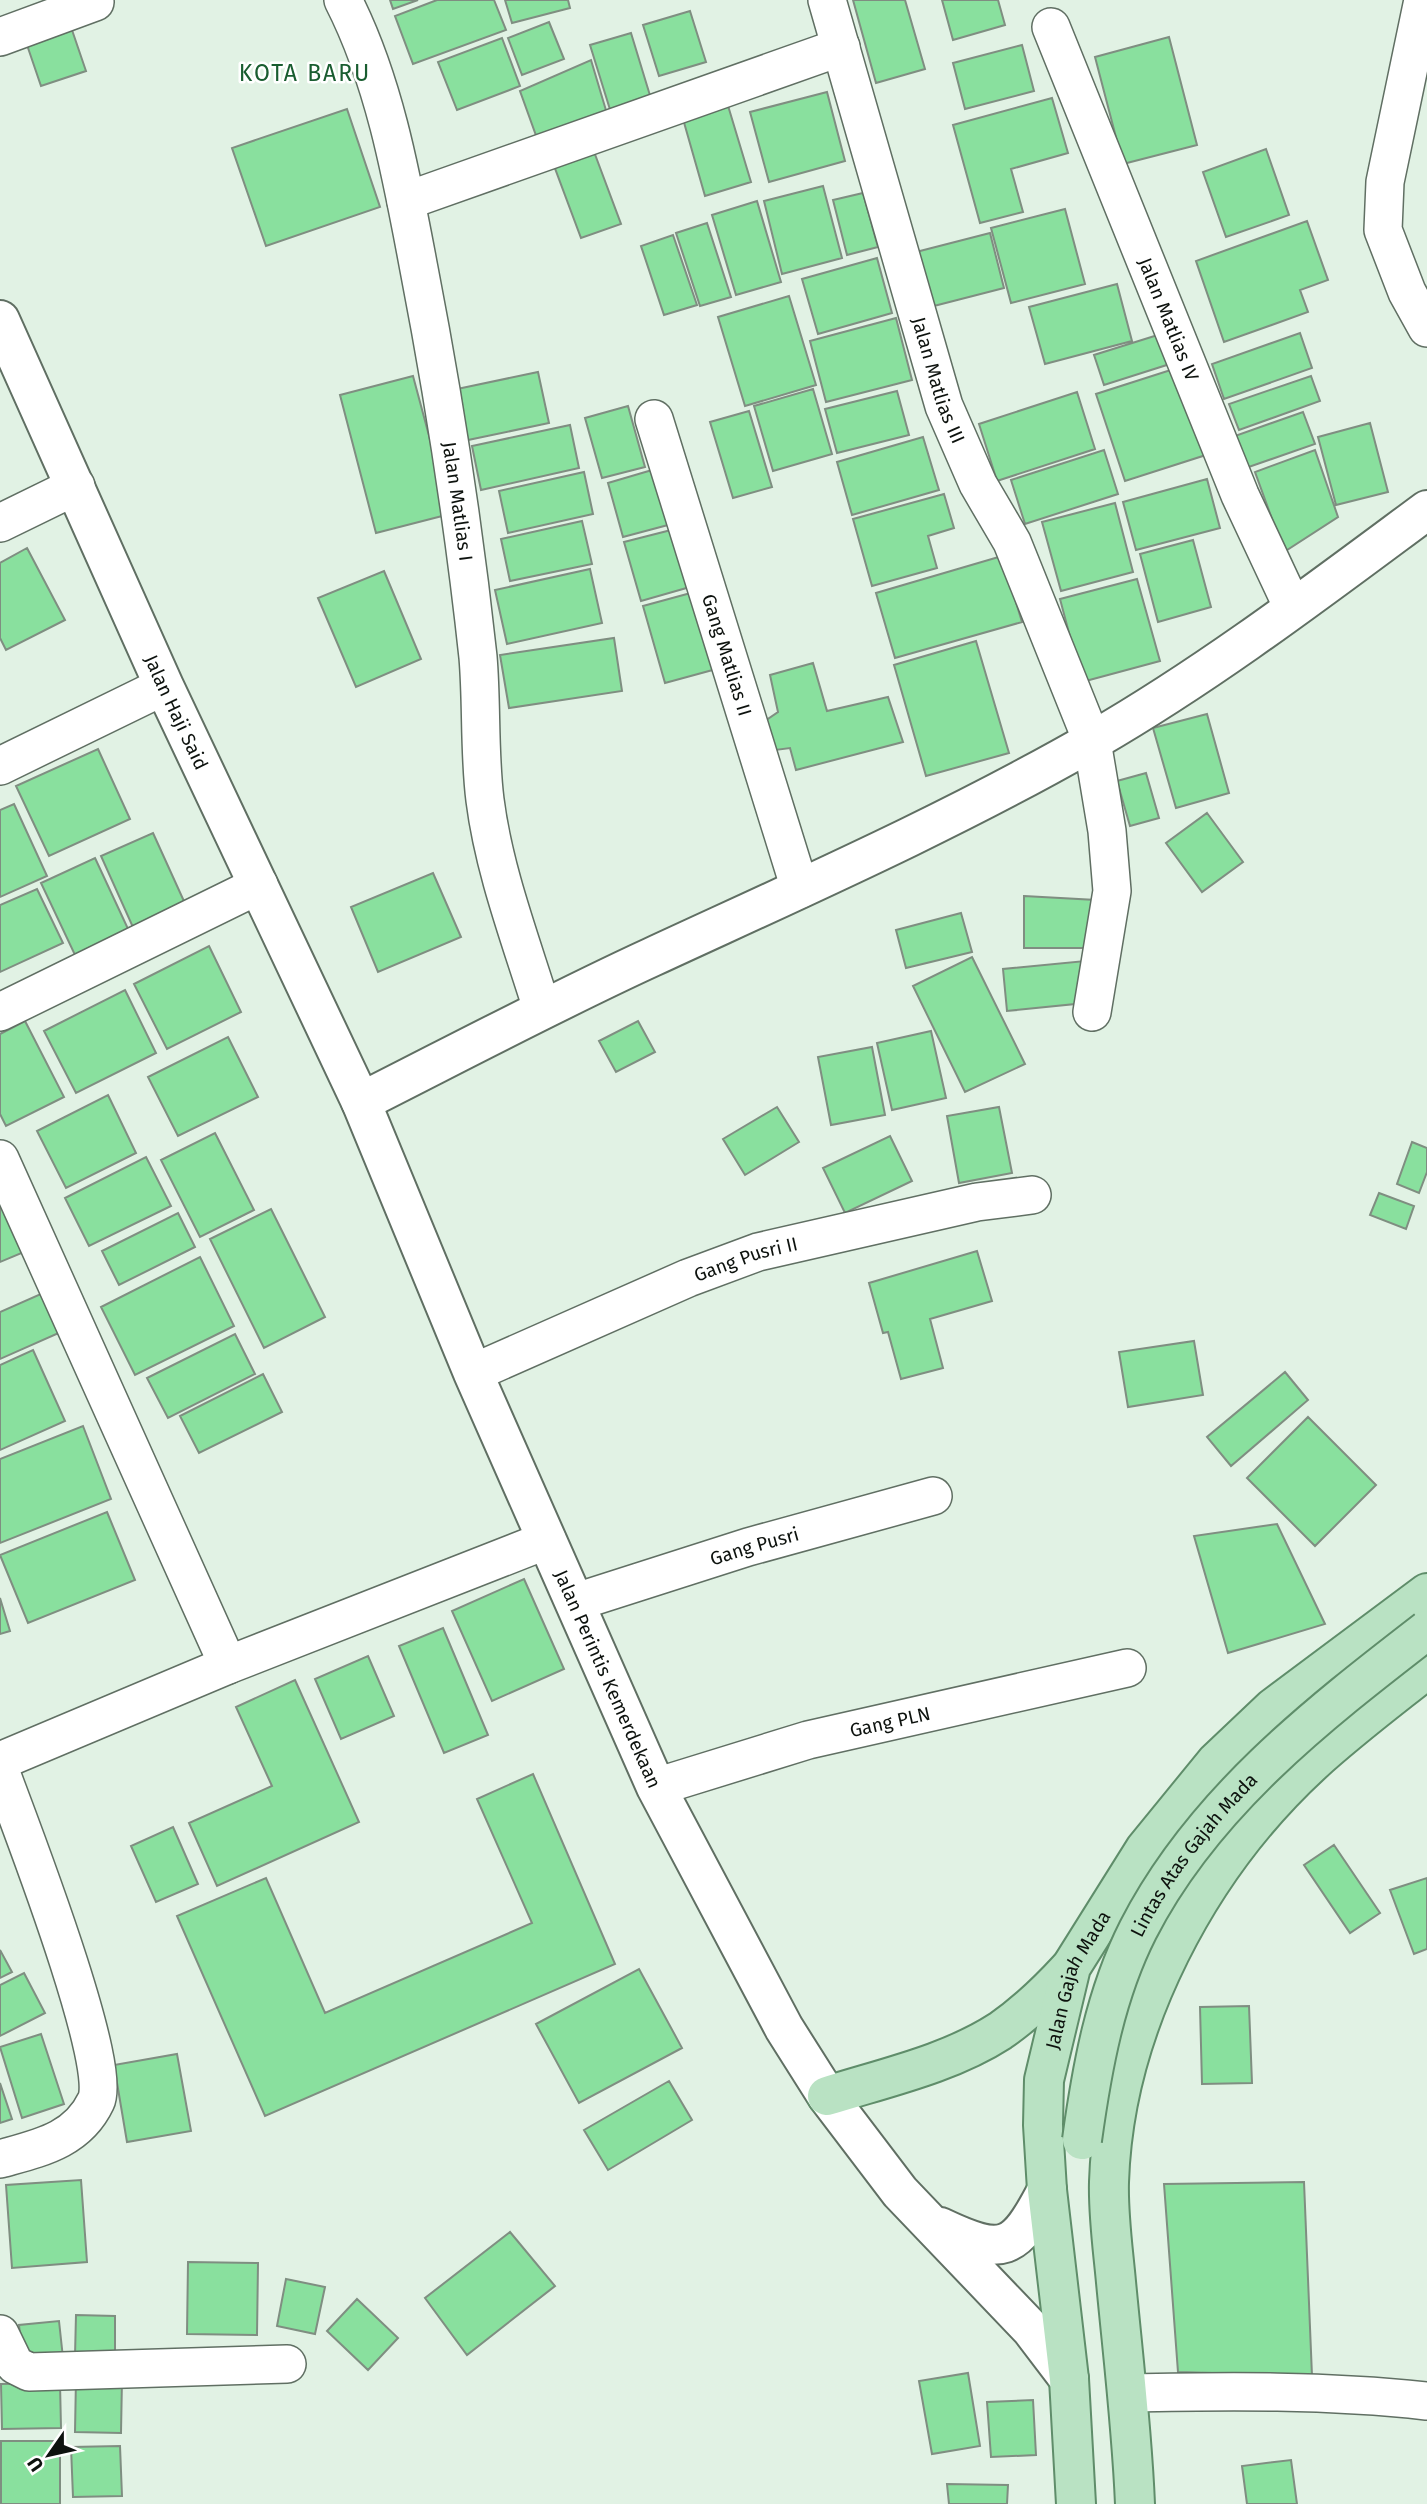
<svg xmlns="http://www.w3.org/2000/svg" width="1427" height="2504" font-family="'Fira Sans',sans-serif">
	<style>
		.building { fill: #89e09e; stroke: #7f8e81; stroke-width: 2 }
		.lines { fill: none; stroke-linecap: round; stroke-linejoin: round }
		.street-casing { stroke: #606f63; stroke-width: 40 }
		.secondary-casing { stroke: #606f63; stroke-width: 42 }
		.primary-casing { stroke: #5f8d6a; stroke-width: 42 }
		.street { stroke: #fff; stroke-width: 37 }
		.secondary { stroke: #fff; stroke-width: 38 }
		.primary { stroke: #b9e2c3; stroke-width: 38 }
		.primary-bridge-casing { stroke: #5f8d6a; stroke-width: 42; stroke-linecap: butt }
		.primary-bridge { stroke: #b9e2c3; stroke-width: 38 }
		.labels { text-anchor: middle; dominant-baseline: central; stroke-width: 5; stroke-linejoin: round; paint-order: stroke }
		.street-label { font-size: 19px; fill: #0d120e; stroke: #fff }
		.quarter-label { font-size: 23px; letter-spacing: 2px; fill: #195d30; stroke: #fff }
	</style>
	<rect width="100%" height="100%" fill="#e1f2e4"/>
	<path class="building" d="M390,0H418L393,9Z
		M437,0H494L506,30L413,64L395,16Z
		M505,0H568L570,8L512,23Z
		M853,0H905L925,69L876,83Z
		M942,0H998L1005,25L953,40Z
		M690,11L706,62L659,76L643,25Z
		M549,22L564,59L522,75L508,38Z
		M72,30L86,71L41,86L27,45Z
		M631,33L652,102L612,116L590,45Z
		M1169,37L1197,145L1123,164L1095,57Z
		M502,38L520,86L457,110L438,62Z
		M1022,45L1034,91L965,109L953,63Z
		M591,60L608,117L538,141L520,91Z
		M827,92L845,161L769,182L750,112Z
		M1052,98L1068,153L1011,169L1023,212L980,223L953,125Z
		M726,99L751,182L705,196L681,112Z
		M347,109L380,207L266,246L232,148Z
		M593,149L621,224L581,238L553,163Z
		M1266,149L1289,215L1226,237L1203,172Z
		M823,186L842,258L782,274L764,201Z
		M863,193L878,247L847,255L833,200Z
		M757,201L781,282L736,295L712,215Z
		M1065,209L1085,284L1011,303L991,228Z
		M1307,221L1328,280L1300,290L1308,312L1224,342L1196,261Z
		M707,223L731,297L700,306L676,233Z
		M990,233L1004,288L930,307L916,252Z
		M673,235L697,305L664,315L641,246Z
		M877,258L892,313L818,334L802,279Z
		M1117,284L1132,341L1045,364L1029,307Z
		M789,296L816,385L745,406L718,317Z
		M896,318L912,380L826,402L810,341Z
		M1164,333L1173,363L1104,385L1094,355Z
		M1300,333L1312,368L1224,399L1212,364Z
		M1180,367L1209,454L1125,481L1096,394Z
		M538,372L549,423L468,440L457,389Z
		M413,376L450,514L376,533L340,395Z
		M1311,376L1320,401L1239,430L1229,404Z
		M813,389L832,454L773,471L754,406Z
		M897,391L909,435L837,453L825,409Z
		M1077,392L1095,449L997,481L979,424Z
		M628,406L645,467L602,478L585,418Z
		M749,411L772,487L733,498L710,422Z
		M1303,412L1315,444L1243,469L1232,437Z
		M1370,423L1388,492L1336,505L1318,437Z
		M570,425L579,468L481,490L472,446Z
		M923,437L939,490L852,515L837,462Z
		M1104,450L1118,494L1025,524L1011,480Z
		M1315,450L1338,517L1284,552L1255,472Z
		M652,470L668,525L623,537L608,483Z
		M584,472L593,514L508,533L499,491Z
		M1207,479L1220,528L1136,550L1123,502Z
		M944,494L954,528L928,536L937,568L872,586L853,519Z
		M1115,503L1133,572L1061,591L1042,522Z
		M582,521L592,564L510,581L501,539Z
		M675,529L690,587L641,601L624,542Z
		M1193,540L1211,607L1158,622L1140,554Z
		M27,548L65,620L6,650L0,638V563Z
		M1002,556L1022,622L895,658L876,593Z
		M590,569L602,623L507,644L495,590Z
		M384,571L421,659L356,687L318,598Z
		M1137,579L1160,661L1082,682L1060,599Z
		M698,591L720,668L665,683L643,606Z
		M614,638L622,691L509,708L500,655Z
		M976,641L1009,753L926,776L894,665Z
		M813,663L827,711L888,697L903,742L796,770L790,748L768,751L762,723L778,712L770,675Z
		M1207,714L1229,793L1176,808L1153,728Z
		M98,749L130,819L49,856L16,786Z
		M1146,773L1159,818L1130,826L1117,781Z
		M14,804L47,876L0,897V810Z
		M1207,813L1243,862L1202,892L1166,843Z
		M153,833L188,910L136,934L101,856Z
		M95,858L129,931L75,955L41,883Z
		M433,873L461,937L378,972L351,907Z
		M37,889L63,943L0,972V905Z
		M1024,896L1096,900V948H1024Z
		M961,913L972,952L906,968L896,930Z
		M209,946L241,1012L167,1049L134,984Z
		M972,957L1025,1064L965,1092L913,986Z
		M1085,961V1003L1007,1011L1003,969Z
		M125,990L156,1053L76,1093L44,1031Z
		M25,1021L64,1097L6,1126L0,1114V1034Z
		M638,1021L655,1052L616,1072L599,1041Z
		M931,1031L946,1098L892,1110L877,1043Z
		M228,1037L258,1097L178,1136L148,1077Z
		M872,1047L885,1115L831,1125L818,1057Z
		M108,1095L136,1153L66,1188L37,1131Z
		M777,1107L799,1142L745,1175L723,1139Z
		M999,1107L1012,1173L959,1183L947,1116Z
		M215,1133L254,1210L200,1237L161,1160Z
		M890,1136L912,1181L845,1213L823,1168Z
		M1412,1142L1427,1148V1172L1419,1193L1397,1184Z
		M146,1157L171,1206L89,1246L65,1198Z
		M1379,1193L1414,1206L1406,1229L1370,1215Z
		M0,1200L24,1252L0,1262Z
		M271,1209L325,1317L264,1348L210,1239Z
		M178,1213L195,1247L119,1285L102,1251Z
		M977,1251L992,1301L930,1319L943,1368L901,1379L888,1332L883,1333L869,1283Z
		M200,1257L234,1326L135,1375L101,1307Z
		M43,1293L61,1332L0,1359V1312Z
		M235,1334L255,1374L168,1418L147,1378Z
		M1194,1341L1203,1395L1128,1407L1119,1352Z
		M33,1350L65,1421L0,1450V1365Z
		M1285,1372L1308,1400L1231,1466L1207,1437Z
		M263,1374L282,1412L199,1453L180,1416Z
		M1308,1417L1376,1485L1315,1546L1247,1478Z
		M83,1426L111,1499L0,1543V1459Z
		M107,1512L135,1580L28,1623L0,1555Z
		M1277,1524L1325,1624L1228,1653L1194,1536Z
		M524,1579L564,1669L492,1701L452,1611Z
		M0,1598L10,1631L0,1634Z
		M443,1628L488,1735L444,1753L399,1646Z
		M368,1656L394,1716L341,1739L315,1679Z
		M295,1680L359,1822L217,1886L189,1823L272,1786L236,1707Z
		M533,1774L615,1964L265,2116L177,1916L266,1878L325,2013L532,1923L477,1799Z
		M173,1827L198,1884L156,1902L131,1846Z
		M1334,1845L1380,1913L1350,1933L1304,1865Z
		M1427,1878V1949L1414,1954L1390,1890Z
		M0,1950L12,1972L0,1978Z
		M639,1969L682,2048L579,2103L536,2024Z
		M24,1973L45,2013L0,2036V1985Z
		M1249,2006L1252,2083L1202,2084L1200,2007Z
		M41,2034L64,2104L22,2118L0,2047Z
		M177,2054L191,2131L127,2142L114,2065Z
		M669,2081L692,2120L608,2170L584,2130Z
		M0,2083L12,2119L0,2123Z
		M81,2180L87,2262L12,2268L6,2185Z
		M1304,2182L1312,2376L1178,2372L1164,2184Z
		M510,2232L555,2286L467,2355L425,2298Z
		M188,2262L258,2263L257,2335L187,2334Z
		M286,2279L325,2287L315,2334L277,2326Z
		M357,2299L398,2338L368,2370L327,2331Z
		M76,2315L115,2316V2357L75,2356Z
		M59,2321L63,2358L23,2362L19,2325Z
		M968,2373L980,2446L932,2454L919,2381Z
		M76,2378L122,2379L121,2433L75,2432Z
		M60,2383L61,2428L2,2429L1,2384Z
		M1033,2400L1036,2455L991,2457L987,2402Z
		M1,2441H60V2504H1Z
		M120,2446L122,2496L73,2497L71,2447Z
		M1291,2460L1297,2504H1247L1242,2466Z
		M947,2484L1008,2485L1007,2504H949Z"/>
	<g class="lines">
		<defs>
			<g id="street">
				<path id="s1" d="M343,0C385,82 402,179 419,269C444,398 464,527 478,657C482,704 479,753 485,800C494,871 521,941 542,1009"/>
				<path id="s2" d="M827,0L944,406L978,484L1012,542L1092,741L1107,831L1112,891L1092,1012"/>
				<path d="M1423,0L1385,182L1383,230L1407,292L1427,328"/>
				<path id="s3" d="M1051,27L1240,495L1293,608"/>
				<path d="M0,37L95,2"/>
				<path d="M406,201L841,47"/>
				<path id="s4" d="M654,419L800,889"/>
				<path d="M0,523L76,486"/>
				<path d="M0,766L164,686"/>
				<path d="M0,1012L259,885"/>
				<path d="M0,1159L228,1665"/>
				<path id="s5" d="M473,1373L688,1278L758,1252L977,1202L1032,1195"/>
				<path id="s6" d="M576,1602L748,1547L933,1496"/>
				<path d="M0,1761L228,1665L547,1540"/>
				<path d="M0,1770C18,1819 114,2065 96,2101C77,2141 39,2148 0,2159"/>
				<path id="s7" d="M656,1787L808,1740L1127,1668"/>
				<path d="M0,2334L15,2365L29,2372L287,2364"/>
				<path d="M1128,2393C1228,2391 1327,2390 1427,2401"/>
			</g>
			<g id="secondary">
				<path id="s8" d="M0,320L164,686L361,1102L473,1373L656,1787L784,2028L827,2096L900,2192L1031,2329L1069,2379"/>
				<path d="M361,1102C458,1053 554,1002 652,957C801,888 951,822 1094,740C1210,673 1319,590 1427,510"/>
				<path d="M940,2227C1003,2257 1015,2252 1047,2190"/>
			</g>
			<g id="primary">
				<path d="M827,2096C884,2078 949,2064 1000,2031C1026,2013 1048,1992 1069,1969"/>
				<path id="s9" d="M1076,2504L1069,2379L1047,2190L1043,2125L1044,2080L1071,1967L1145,1849L1216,1762L1273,1708L1427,1593"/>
				<path d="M1135,2504C1132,2430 1123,2356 1116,2282C1113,2249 1108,2215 1109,2182C1114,2026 1199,1867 1312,1763C1348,1730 1388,1700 1427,1669"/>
			</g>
		</defs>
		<use href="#street" class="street-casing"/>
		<use href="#secondary" class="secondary-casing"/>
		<use href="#primary" class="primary-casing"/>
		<use href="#street" class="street"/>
		<use href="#secondary" class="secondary"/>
		<use href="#primary" class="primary"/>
		<defs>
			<g id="primary-bridge">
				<path id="s10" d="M1082,2140C1092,2068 1105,1995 1138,1930C1203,1803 1317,1715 1427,1630"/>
			</g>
		</defs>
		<use href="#primary-bridge" class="primary-bridge-casing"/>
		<use href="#primary-bridge" class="primary-bridge"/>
	</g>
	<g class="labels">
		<g class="street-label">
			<text stroke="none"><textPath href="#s3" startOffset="315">Jalan Matlias IV</textPath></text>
			<text stroke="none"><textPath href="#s2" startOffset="396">Jalan Matlias III</textPath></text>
			<text stroke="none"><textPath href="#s1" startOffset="516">Jalan Matlias I</textPath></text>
			<text stroke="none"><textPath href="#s4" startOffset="247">Gang Matlias II</textPath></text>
			<text stroke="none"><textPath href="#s8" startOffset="430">Jalan Haji Said</textPath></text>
			<text stroke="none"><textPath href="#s5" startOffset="296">Gang Pusri II</textPath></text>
			<text stroke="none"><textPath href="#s6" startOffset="187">Gang Pusri</textPath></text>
			<text stroke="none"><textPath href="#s8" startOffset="1489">Jalan Perintis Kemerdekaan</textPath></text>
			<text stroke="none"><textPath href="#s7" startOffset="243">Gang PLN</textPath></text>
			<text stroke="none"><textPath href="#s10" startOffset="312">Lintas Atas Gajah Mada</textPath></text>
			<text stroke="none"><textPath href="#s9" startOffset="532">Jalan Gajah Mada</textPath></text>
		</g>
		<g class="quarter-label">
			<text x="305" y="73">KOTA BARU</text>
		</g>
	</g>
	<g transform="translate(49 2455) rotate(236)" stroke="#ffffff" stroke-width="5" paint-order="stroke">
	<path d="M0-5L12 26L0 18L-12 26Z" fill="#0d120e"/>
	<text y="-10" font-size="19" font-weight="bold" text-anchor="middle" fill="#0d120e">U</text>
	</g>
</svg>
